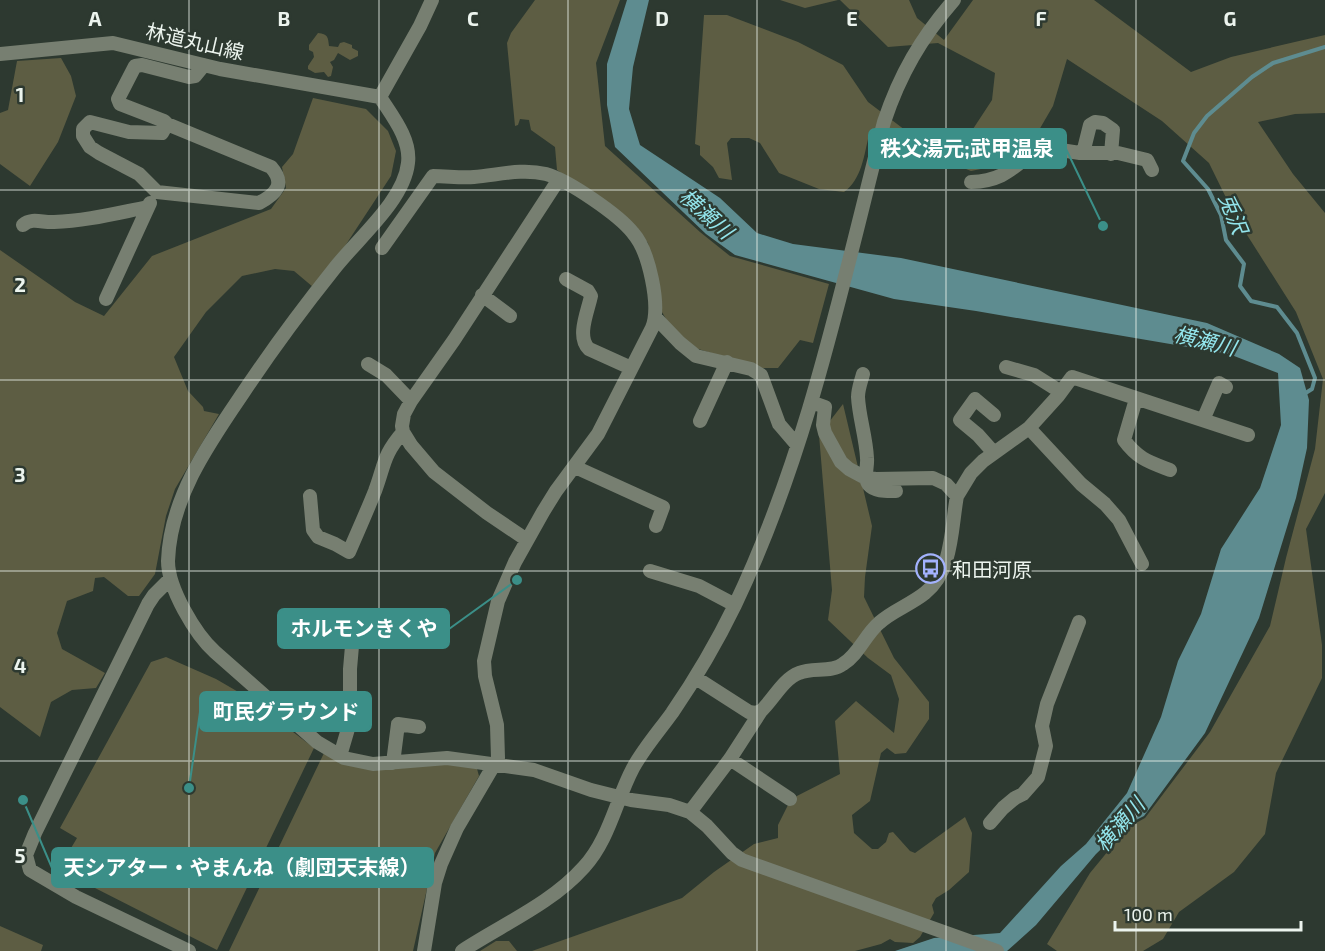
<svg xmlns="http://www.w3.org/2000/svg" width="1325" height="951" font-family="'Exo 2','Noto Sans JP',sans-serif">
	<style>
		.green { fill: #5d5d43 }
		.water { fill: #5e8c90 }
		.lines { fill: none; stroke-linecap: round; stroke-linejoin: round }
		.stream { stroke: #5e8c90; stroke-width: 4 }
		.minor { stroke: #777f71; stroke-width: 14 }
		.grid { fill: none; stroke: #ecf4ee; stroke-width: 1.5; stroke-opacity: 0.55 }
		.labels { text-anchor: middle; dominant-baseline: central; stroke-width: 5; stroke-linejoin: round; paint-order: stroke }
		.street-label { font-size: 20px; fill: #ecf4ee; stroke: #2d3930 }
		.poi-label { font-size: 20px; fill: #ecf4ee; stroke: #2d3930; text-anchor: start }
		.water-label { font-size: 21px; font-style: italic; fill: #93e5ec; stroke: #2d3930 }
		.grid-label { font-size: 20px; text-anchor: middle; font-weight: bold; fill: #ecf4ee; stroke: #2d3930; stroke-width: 5; stroke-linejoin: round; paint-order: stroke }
		.leader { fill: none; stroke: #3b8f88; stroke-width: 2 }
		.callout-dot { fill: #3b8f88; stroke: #2d3930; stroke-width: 2 }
		.callout { fill: #3b8f88; stroke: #3b8f88; stroke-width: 2 }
		.callout-label { font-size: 21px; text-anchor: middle; font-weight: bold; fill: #fff }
	</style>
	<rect width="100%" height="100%" fill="#2d3930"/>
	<path class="green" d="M535,0H620L596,63L605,146L700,232L730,256L829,284L813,343L800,340L778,368H760L695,348L672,329L659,307L648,243L624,215L557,170L555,147L531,130L529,120L520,119L518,125L515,126L507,43L511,33Z
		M780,0H838L805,8Z
		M840,0H909L917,18L944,40L973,0H1094L1191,72L1231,57L1325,35V113L1295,114L1258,122L1293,174L1325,213V493L1306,529L1322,645V678L1276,773L1265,834L1234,872L1179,912L1163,939L1143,951H1057L1047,944L1090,873L1127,828L1145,818L1210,732L1270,626L1286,558L1315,449L1323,379L1296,312L1235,216L1209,163L1162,121L1067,59L1053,106L1021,161L971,171L890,138L869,135C864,155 862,179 844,192L819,189L779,173L760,143L749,138H731L727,143L732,180L719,178L713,167L700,155V146L695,144L704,15H727L798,42L843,65L868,102L905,130L973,129L992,100L995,73L938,43L888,47Z
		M318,33C328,34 328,37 329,46L338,47L340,43L344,42L352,45V48L358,51V56L350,60L338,53L334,60L330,62L333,67L331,76L328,77L324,72L315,73L308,69V66L314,57L313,52L309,50V45Z
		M61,58L71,76L76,96L58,142L30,186L0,164V113L8,110L17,61Z
		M313,98L366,109L388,131L396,151L391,176L345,246L313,287L294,271L275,269L242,276L206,312L174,357L188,391L203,407L204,411L219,414L175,489L166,516L155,574L139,596H128L104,577L95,578L93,591L67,601L57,633L62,649L105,673L96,688L72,690L51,702L40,737L0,707V250L75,302L104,316L152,256L271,209L286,188L282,167L293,154Z
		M843,404L872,526L865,577L864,597L894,658L929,702V719L906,753L895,754L887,748L881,753L870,801L852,815L854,833L872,849H878L886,842L889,833L893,832L910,851L915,853L965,817L972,833L969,872L949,890L936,898L932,905L934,913L920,937L913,943L895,942L890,939L881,944L855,951H532L682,898L714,872L754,844L778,838V825L791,799L840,774L835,721L856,701L894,733L899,699L891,675L868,658L828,620L832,590L819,435Z
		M166,657L216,679L247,697L314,748L217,950L93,887L61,865L77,838L60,828L151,662Z
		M324,753L339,761H439L476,765L479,776L435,853L413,951H229Z
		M0,926L43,945L41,951H0Z
		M496,941H509L517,951H480Z"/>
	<path class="water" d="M627,0H649L633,67L629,109L640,145L720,198L757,233L793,244L901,258L1207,323L1279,354L1300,368L1309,400L1307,448L1296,498L1259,618L1205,733L1144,816L1126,825L1096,854L1036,925L1007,951H895L934,938L1000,933L1061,866L1086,844L1127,793L1161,717L1178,661L1201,614L1221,549L1260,488L1281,425L1278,373L1229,354L976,311L894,299L735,255L706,234L615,147L607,105V64Z"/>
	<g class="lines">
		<path class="stream" d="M1304,394L1312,389L1315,378L1297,333L1277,307L1251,301L1240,286L1244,264L1226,240L1221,215L1208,189L1183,161L1194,133L1207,116L1252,77L1273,63L1325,47"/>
		<path class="minor" d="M0,54L113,43L220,69L380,97
			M380,97C392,116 411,139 408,163C404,201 358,238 334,269C302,309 271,351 243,393C209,443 170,498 168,561C168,588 195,634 215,652L317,742L344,758L373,764L447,758L534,770L591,790L631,800L669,805L690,812L707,826L732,853L742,860L997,951
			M380,97L420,26L432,0
			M167,124L271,167C286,184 276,194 259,203L157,192L139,174L99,153L90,147L83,136V129L90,122L129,132L162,133L167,124L164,121L120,104L118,99L135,66L142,65L189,77L195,76L204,65
			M1083,153L1090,125L1095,122L1103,123L1113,130L1111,154
			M971,182C1007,181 1015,164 1041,147L1080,153H1118L1147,160L1152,170
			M23,225C32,217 43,223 54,222C86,221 117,213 148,207
			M382,248L433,176C447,176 460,178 474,177C498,175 522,168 546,174C568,180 619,215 633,233C649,251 661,306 652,328L598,434L556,491L543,512L515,562L498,601L484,661L485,676L497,725L498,758L457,828L441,864L435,883L424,951
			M566,279L588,291L591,296C588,311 576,337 589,349L631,368
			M482,295L510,316
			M106,299L150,203
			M656,318L680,343L696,356L751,369L761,375L779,424L797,445
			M368,364L386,375L411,401
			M1006,367L1034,375L1061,392
			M863,374C861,382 858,389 858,397C859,417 866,437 867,458C868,467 863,477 869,485C875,492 887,491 896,491
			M1136,399L1124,440C1138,459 1149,462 1170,470
			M1203,420L1219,383L1226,387
			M700,421L727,362
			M1029,428L1081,484L1105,504L1119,520L1142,564
			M994,453L978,435L960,420L975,399L994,415
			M575,467L663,507L656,526
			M310,496L313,530L318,537L335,544L349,552C358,531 367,511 375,491C385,464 383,455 403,432
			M957,496L971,473L983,461L1029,428L1058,396L1072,377L1248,435
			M527,540L487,513L434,472L411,445L403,432L402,426L404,414L411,401L454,340L559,179
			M650,571L699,586L735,605
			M170,579L154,595L148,604L35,833L26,855L30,870L76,897L189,951
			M696,678L749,712L756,713L761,711C773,700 783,679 799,673C813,667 831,673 843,664C859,654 865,635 879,623C892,611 910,605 925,593C953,571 951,528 957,496L946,484L933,478L876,479L862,476L849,469L841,462L825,433L823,425L825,407L811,402
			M340,756L350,722V669L354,623L356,621H369
			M730,759L790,799
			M393,763L398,724L419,727
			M690,812L730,759L761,711
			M990,823L1003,808L1015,798L1023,794L1038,777L1046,746L1042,726L1047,704L1079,622
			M462,951C503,924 551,904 584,867C609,840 616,800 633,768C644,748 659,731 672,713C696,678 717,642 735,605C808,452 842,285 884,122C900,74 921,38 954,0"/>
	</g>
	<path class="grid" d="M189,0V951M379,0V951M568,0V951M757,0V951M946,0V951M1136,0V951M0,190H1325M0,380H1325M0,571H1325M0,761H1325"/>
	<defs>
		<symbol id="bus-ring" viewBox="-11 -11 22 22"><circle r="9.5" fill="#2d3930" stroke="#a3b2fd" stroke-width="1.5"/><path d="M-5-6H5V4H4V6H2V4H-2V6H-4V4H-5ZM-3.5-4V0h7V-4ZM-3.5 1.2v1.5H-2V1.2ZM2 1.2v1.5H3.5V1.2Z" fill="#a3b2fd"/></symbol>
	</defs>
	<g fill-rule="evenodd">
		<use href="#bus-ring" x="914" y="552" width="33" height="33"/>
	</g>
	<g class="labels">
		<g class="street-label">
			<text transform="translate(195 41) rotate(13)">林道丸山線</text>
		</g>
		<g class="poi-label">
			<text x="952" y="569">和田河原</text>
		</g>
		<g class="water-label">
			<text transform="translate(707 213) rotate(42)">横瀬川</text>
			<text transform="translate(1234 213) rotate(68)">兎沢</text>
			<text transform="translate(1205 340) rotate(14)">横瀬川</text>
			<text transform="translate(1119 824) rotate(-49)">横瀬川</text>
		</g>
	</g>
	<g class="grid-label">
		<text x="95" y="26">A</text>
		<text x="284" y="26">B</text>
		<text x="473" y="26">C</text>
		<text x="662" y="26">D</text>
		<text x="852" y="26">E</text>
		<text x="1041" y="26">F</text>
		<text x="1230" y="26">G</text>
		<text x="20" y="102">1</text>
		<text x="20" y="292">2</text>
		<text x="20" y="482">3</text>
		<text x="20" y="673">4</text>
		<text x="20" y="863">5</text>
	</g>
	<path class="leader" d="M1103 226L1066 149M517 580L449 629M189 788L200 712M23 800L52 868"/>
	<g class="callout-dot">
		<circle cx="1103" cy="226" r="6"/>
		<circle cx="517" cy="580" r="6"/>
		<circle cx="189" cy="788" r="6"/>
		<circle cx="23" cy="800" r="6"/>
	</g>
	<g class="callout">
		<rect x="869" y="129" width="197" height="39" rx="6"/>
		<rect x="278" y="609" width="171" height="39" rx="6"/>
		<rect x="200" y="692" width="171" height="39" rx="6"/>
		<rect x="52" y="848" width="381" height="39" rx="6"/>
	</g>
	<g class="callout-label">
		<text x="967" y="156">秩父湯元;武甲温泉</text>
		<text x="364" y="636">ホルモンきくや</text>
		<text x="286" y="719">町民グラウンド</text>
		<text x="242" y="875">天シアター・やまんね（劇団天末線）</text>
	</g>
	<path d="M1115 921v9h186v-9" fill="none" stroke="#ecf4ee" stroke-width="3"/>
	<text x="1124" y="921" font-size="18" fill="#ecf4ee" stroke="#2d3930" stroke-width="4.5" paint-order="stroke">100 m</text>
</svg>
